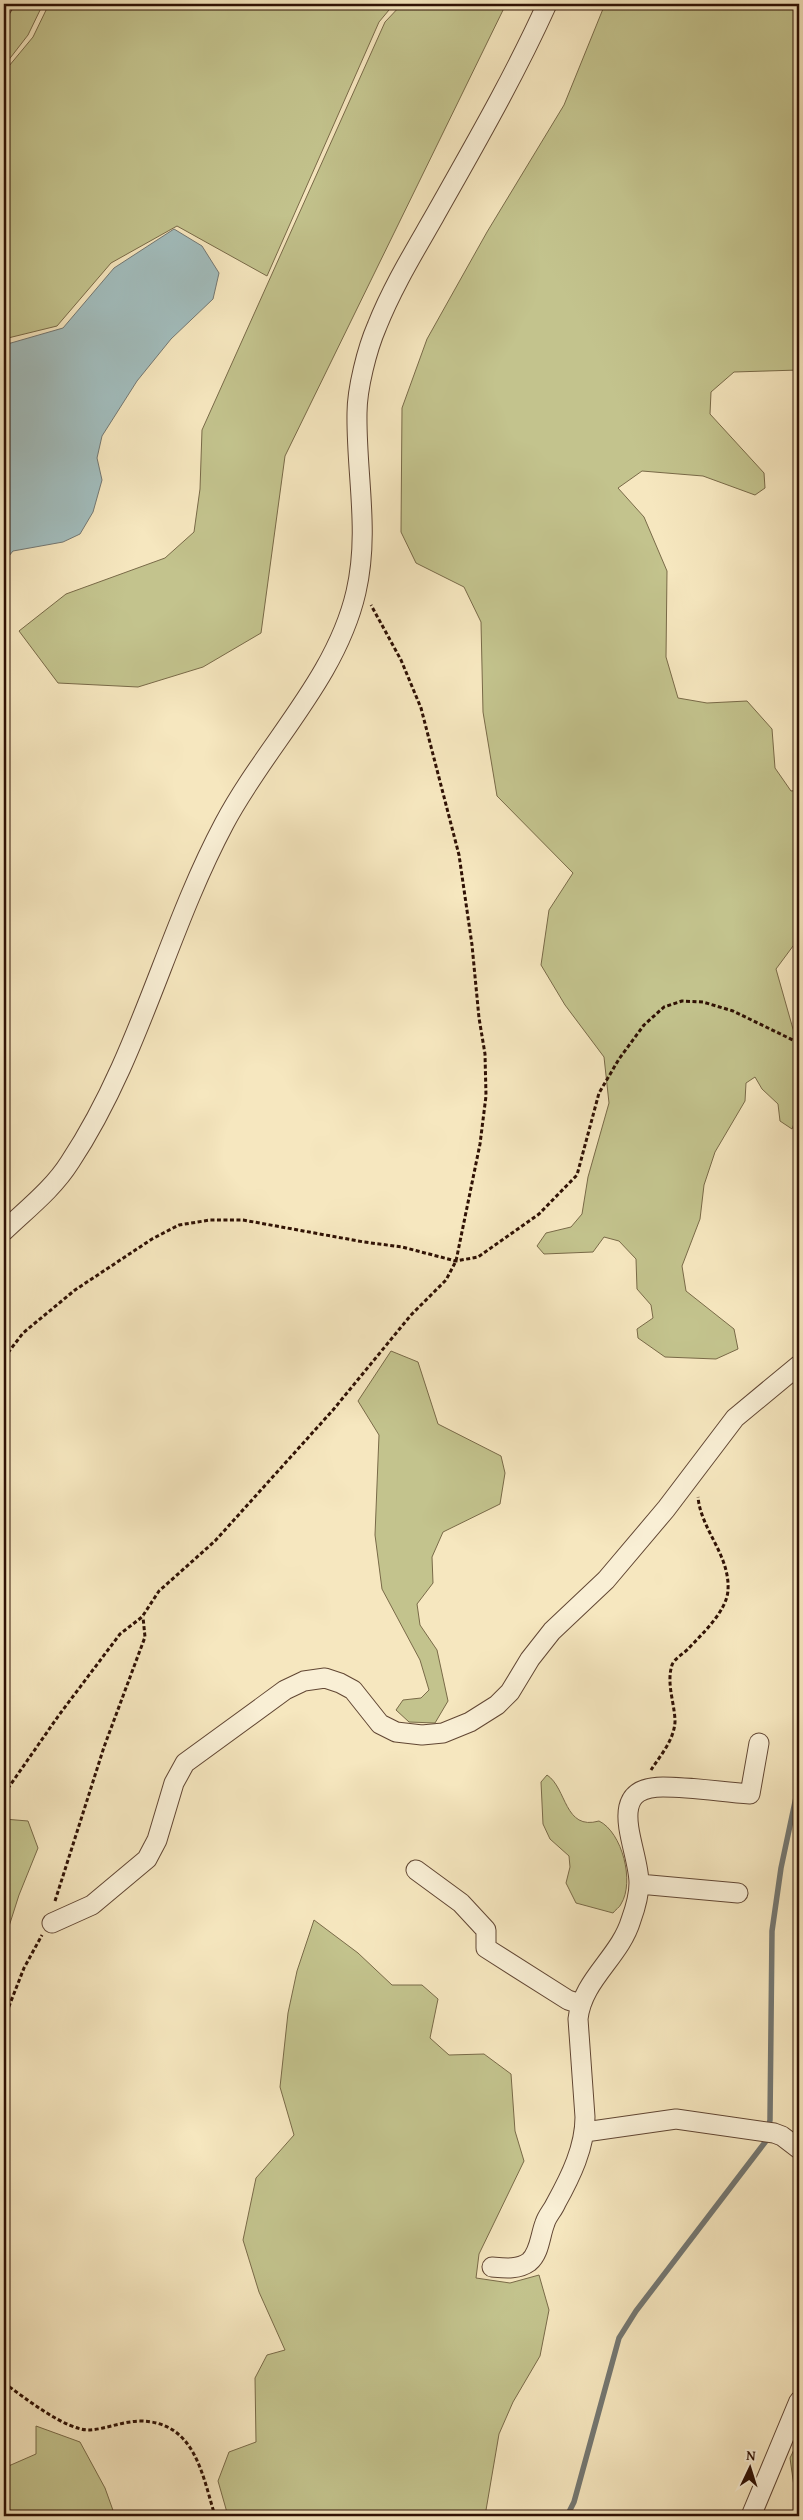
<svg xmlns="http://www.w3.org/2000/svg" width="803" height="2520" font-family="'Gentium Book Plus',serif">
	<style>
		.green { fill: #c3c38d; stroke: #796a48 }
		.water { fill: #a2bdbd; stroke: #747873 }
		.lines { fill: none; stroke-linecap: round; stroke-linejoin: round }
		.stream { stroke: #747873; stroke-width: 5.5 }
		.lane-casing { stroke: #614633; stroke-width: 12 }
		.street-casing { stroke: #614633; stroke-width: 21 }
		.path { stroke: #2f1104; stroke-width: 3; stroke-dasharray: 4 2.5; stroke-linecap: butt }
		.lane { stroke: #f9efd5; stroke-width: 10 }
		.street { stroke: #f9efd5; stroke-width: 19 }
	</style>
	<rect width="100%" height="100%" fill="#f6e7bf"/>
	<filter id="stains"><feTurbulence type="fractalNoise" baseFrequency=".004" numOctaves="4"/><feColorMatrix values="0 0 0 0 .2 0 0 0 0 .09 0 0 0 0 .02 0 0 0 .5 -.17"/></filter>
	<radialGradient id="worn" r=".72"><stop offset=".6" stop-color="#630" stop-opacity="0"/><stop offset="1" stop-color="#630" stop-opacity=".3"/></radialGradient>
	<path class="green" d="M4,4H43L28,35L4,66Z
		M49,4H394L379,22L267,276L177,226L111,263L57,326L4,339V72L33,37Z
		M402,4H506L285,456L261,633L203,667L138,687L58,683L19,631L66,594L165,558L194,532L200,489L202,430L385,22Z
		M605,4H799V370L734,372L711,392L710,414L764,473L765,488L755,495L703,476L642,471L618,488L644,517L667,571L666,657L678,698L707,703L747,701L772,729L775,768L791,791L799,790V938L776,969L793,1029L799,1042V1110L792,1129L780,1121L778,1104L762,1089L755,1077L746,1083L745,1101L715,1152L704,1185L700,1219L682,1266L686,1291L734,1329L738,1349L716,1359L665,1357L638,1338L637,1329L653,1318L651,1305L637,1289L636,1259L619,1241L604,1237L593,1252L544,1254L537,1246L546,1233L571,1227L582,1214L588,1177L609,1103L604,1057L565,1005L541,965L549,910L573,873L497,796L483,712L481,622L464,587L416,563L401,532L402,408L427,339L487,232L564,105Z
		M391,1351L418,1362L438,1424L501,1456L505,1473L500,1504L443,1532L432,1557L433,1583L417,1604L420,1625L437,1650L448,1701L435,1723L409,1722L396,1710L403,1700L421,1698L429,1690L420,1660L382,1589L375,1535L379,1435L358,1401Z
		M547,1775C567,1788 564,1831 599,1821C622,1832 635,1882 621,1904C620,1907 615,1910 613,1913L576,1903L566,1883L570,1867L569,1856L550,1839L543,1824L541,1782Z
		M4,1819L28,1821L38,1848L19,1895L4,1942Z
		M314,1920L358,1953L392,1985H422L438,1999L430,2038L449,2055L484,2054L511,2074L515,2131L524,2161L479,2254L476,2278L510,2283L539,2275L549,2310L540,2356L513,2402L499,2434L485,2516H228L218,2481L229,2452L256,2442L255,2378L267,2355L285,2350L259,2292L243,2240L256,2178L294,2135L280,2087L288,2013L297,1971Z
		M36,2426L80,2442L105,2488L115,2516H4V2468L36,2454Z
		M799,2439V2502L795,2494L790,2458Z"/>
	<path class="water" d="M174,229L202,246L219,273L213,299L171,339L137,381L102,436L97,458L102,480L93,512L80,534L63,542L13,551L4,562V345L63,328L114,268Z"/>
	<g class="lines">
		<path class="stream" d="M567,2516L574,2502L619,2338L636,2311L766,2141L770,2120L772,1931L781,1868L799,1783"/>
		<defs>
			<path id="lane" d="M4,12L9,4"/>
			<path id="street" d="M4,1231C27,1209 53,1189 70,1162C139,1058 166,933 224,824C265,746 336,679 356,592C370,531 356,474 357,413C357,389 367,349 377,326C392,288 414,252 434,217C474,146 514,77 547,4
				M416,1870L461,1903L486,1930V1948L568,2000L580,2004
				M639,1884L738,1893
				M52,1923L92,1905L147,1859L157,1840L174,1783L185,1763L285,1690L304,1681L325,1678L340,1683L353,1690L380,1724L396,1732L422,1735L443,1733L470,1722L497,1705L510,1692L530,1659L552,1631L606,1580L666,1509L735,1418L799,1365
				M585,2132L676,2119L774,2133L782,2136L799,2149
				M492,2267C504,2268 518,2270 529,2262C540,2253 540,2235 545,2223C547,2216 553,2210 556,2203C571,2176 585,2147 585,2117L578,2019C582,1980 620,1957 631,1920C635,1909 639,1894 639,1883C639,1848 602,1787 663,1787C692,1787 722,1792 750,1794L759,1743
				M751,2516L799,2401"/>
		</defs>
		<use href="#lane" class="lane-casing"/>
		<use href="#street" class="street-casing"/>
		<path class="path" d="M4,1358L23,1333L75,1290L152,1239L179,1225L210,1220H243L364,1242L402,1247L456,1261L478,1257L539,1214L577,1175L599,1093L619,1059L644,1025L664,1007L682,1001L703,1002L733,1011L799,1043
			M651,1770C660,1756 674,1740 675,1722C675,1704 666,1684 672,1665C674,1659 683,1654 688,1649C702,1634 727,1611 728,1590C730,1555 701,1530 698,1497
			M4,1794L59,1715L120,1634L142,1617L159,1591L215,1541L333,1410L411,1315L446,1280L456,1261L480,1144L486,1096L485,1054L479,1018L472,945L459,855L421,708L401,660L371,605
			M55,1901L104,1747L145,1637L143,1617
			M4,2019L24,1968L42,1935
			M4,2383C24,2397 66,2431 90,2430C105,2429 121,2422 139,2421C195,2421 202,2474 215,2516"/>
		<use href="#lane" class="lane"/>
		<use href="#street" class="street"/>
	</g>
	<rect width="803" height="2520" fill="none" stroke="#f6e7bf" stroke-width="20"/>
	<rect x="5" y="5" width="793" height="2510" fill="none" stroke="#2f1104" stroke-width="2.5"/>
	<rect x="10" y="10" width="783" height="2500" fill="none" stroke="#2f1104"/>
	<g transform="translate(750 2468) rotate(4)" stroke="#f9efd5" stroke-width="4" paint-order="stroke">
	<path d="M0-4L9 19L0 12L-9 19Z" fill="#2f1104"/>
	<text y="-8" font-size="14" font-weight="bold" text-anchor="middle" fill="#2f1104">N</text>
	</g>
	<rect width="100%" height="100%" filter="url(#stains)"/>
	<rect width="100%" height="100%" fill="url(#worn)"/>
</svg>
